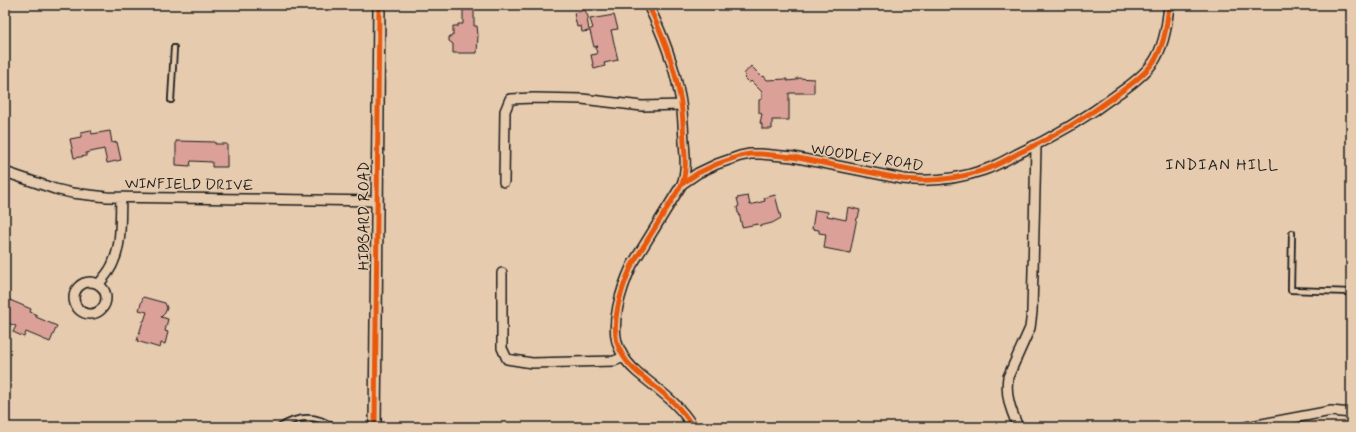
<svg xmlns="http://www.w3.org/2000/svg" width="1356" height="432" font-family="Mynerve,sans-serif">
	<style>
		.building { fill: #dba199; stroke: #1c1c1c }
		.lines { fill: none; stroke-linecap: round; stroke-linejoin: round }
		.service-casing { stroke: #1c1c1c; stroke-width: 8 }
		.minor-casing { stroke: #1c1c1c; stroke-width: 12 }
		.tertiary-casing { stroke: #1c1c1c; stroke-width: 14 }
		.service { stroke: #e6cbae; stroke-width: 4.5 }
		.minor { stroke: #e6cbae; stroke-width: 9 }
		.tertiary { stroke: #e6cbae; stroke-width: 11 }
		.cycleway-casing { stroke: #e6cbae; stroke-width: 8 }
		.cycleway { stroke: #e8590c; stroke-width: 5 }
		.labels { text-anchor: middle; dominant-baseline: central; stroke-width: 3; stroke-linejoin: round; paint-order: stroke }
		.street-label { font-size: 15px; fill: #1c1c1c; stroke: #e6cbae }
		.neighbourhood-label { font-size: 16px; letter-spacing: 1px; fill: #1c1c1c; stroke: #e6cbae }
	</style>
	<rect width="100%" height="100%" fill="#e6cbae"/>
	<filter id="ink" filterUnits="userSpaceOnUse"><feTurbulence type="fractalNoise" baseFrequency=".025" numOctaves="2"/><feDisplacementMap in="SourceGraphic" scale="8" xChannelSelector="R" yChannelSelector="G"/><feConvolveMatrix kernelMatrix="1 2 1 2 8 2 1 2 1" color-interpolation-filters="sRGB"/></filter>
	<g filter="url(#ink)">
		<path class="building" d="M463,10H474V26H477L478,35L477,53H453V44L449,41V37L453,35V26H458V24H463Z
			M585,10L589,19H587L589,30L593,28L590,19L614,15L618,29L611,30L618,60L604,63L605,66L594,69L591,55L597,54L596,47L598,46L594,47L590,31L582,32L581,26L577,27L574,13Z
			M751,66L762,77L764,76L767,80L787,79V81L797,80V78L814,79V93H789V120H772V129H762V124L760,123L762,114L759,113V100L762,99V92L751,81L749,83L744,78L746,76L744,74Z
			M91,130L92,134L110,131L112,143L117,142L121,160L107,163L104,149L86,153V156L74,158L70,139L81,137V132Z
			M176,141L215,142V144H227V167H212V162L191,161L190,166L176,165Z
			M775,195L781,218L772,223L760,226L758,224L742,227L739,213H738L737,207L739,206L737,198L748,196L750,205L765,201L764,198Z
			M848,207L860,210L858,218H857L850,253L824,248L826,234L819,233V230L812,229L815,210L828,212L827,216L846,220Z
			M143,297L165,303L167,308L165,313L161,317L168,319L165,331L168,332L165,344L161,343L160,348L137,341L143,321H144L147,312L139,310Z
			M5,298L31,309L30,312L37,315L36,317L57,326L50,342L26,332L24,337L13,332L16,326L5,322Z"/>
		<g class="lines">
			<defs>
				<path id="service" d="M171,100L174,48
					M1292,233L1291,290L1351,292
					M280,427C297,416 316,414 333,427"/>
				<path id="minor" d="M648,5C662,33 673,61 679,92C683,108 683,125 684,142C685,156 687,171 682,184L632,265C622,287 608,327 620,350C624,359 630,366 637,372C657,389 679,403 693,427
					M5,172L55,189L72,193L107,197L377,201
					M504,182L505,111L510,99L534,98L582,99L642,106L681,105
					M682,184L698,173L717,164L740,156L750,154H761L793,157L903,179C930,182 958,179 984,170C996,166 1006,160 1017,154C1054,137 1086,118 1119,93C1132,84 1148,72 1156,58C1165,41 1167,24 1169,5
					M502,273V348L507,359L532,363L614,361L624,357
					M74 298a16 16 0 1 1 32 0a16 16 0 1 1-32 0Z
					M99,284C104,277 110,271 113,263C122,244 120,219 121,198
					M1018,427C1011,410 1005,396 1008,377L1030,328L1032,312L1036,147
					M1246,427L1331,411L1351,413"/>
				<path id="tertiary" d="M375,427L379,5"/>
			</defs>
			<use href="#service" class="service-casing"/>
			<use href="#minor" class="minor-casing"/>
			<use href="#tertiary" class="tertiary-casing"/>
			<use href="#service" class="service"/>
			<use href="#minor" class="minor"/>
			<use href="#tertiary" class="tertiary"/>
			<defs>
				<path id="cycleway" d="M648,5C662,33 673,61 679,92C683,108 683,125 684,142C685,156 687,171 682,184L632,265C622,287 608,327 620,350C624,359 630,366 637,372C657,389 679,403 693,427
					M682,184L698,173L717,164L740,156L750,154H761L793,157L903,179C930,182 958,179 984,170C996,166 1006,160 1017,154C1054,137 1086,118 1119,93C1132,84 1148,72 1156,58C1165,41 1167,24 1169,5
					M375,427L379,5"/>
			</defs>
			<use href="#cycleway" class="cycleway-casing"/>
			<use href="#cycleway" class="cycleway"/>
		</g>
	</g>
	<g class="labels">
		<g class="street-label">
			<text transform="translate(867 158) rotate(9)">WOODLEY ROAD</text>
			<text transform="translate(189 185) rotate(1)">WINFIELD DRIVE</text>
			<text transform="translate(365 216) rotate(-90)">HIBBARD ROAD</text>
		</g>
		<g class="neighbourhood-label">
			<text x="1222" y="165">INDIAN HILL</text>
		</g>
	</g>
	<rect width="1356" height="432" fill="none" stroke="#e6cbae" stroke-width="20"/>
	<rect x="10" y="10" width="1336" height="412" fill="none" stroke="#1c1c1c" stroke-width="1.5" filter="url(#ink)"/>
</svg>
